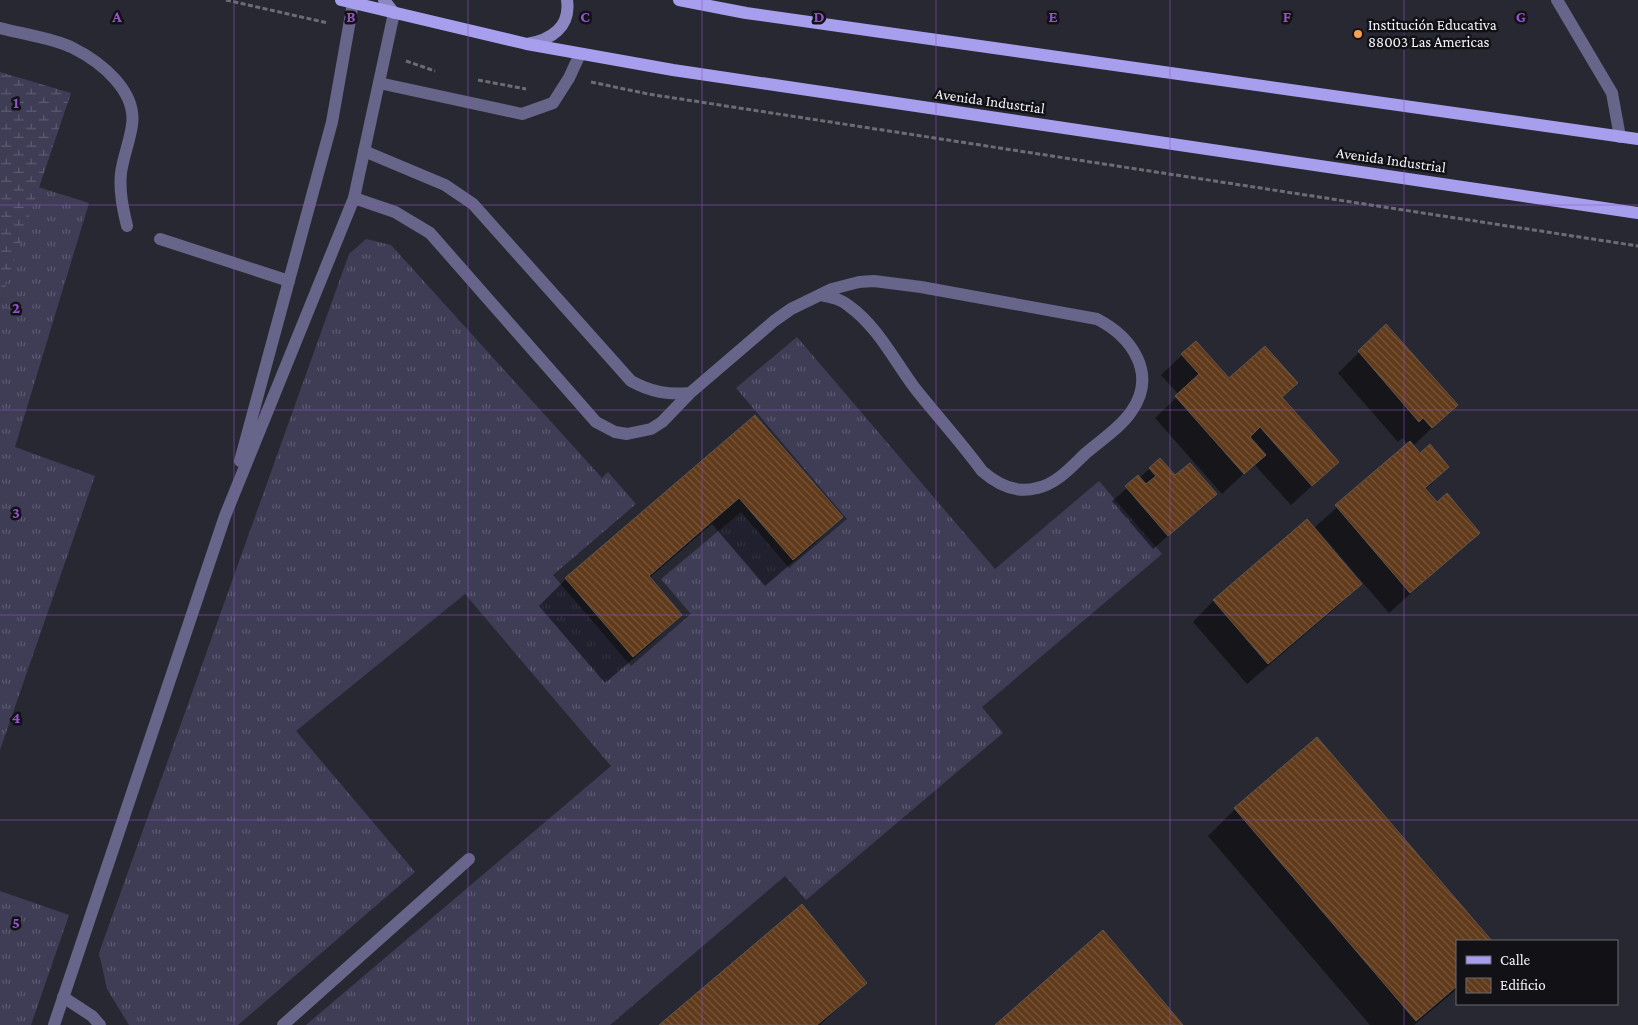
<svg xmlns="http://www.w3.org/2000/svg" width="1638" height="1025" font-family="'Crimson Pro',serif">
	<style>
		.grass { fill: url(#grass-tufts) }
		.wetland { fill: url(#wetland-marsh) }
		.shadow { fill: #0007 }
		.building { fill: url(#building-back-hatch); stroke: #61564e }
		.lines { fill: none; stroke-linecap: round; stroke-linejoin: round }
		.path { stroke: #6c6c75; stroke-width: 3; stroke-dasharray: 5 2.5; stroke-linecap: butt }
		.service { stroke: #68658a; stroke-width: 12 }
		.minor { stroke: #68658a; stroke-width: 12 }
		.tertiary { stroke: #68658a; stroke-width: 12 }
		.secondary { stroke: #8c86c2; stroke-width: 12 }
		.primary { stroke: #a79fed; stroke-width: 12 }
		.grid { fill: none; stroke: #9354cb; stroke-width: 1; stroke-opacity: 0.55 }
		.poi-dot { fill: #fb9e50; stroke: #111116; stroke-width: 2 }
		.labels { text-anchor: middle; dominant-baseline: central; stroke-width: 5; stroke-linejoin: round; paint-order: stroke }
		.poi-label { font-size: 15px; fill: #f3f3fa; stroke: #111116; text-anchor: start }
		.street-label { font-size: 15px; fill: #f3f3fa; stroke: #111116 }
		.grid-label { font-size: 16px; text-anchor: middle; font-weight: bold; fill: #9354cb; stroke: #111116; stroke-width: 5; stroke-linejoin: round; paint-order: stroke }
	</style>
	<defs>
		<pattern id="grass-tufts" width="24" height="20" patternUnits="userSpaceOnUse" patternTransform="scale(1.25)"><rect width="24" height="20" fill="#3f3d56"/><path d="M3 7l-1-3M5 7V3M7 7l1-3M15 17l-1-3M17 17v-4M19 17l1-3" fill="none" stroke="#5b5a6f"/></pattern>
		<pattern id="wetland-marsh" width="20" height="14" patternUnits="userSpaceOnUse" patternTransform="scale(1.25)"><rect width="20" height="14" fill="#3f3d56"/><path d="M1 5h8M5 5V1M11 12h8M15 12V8" fill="none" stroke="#5b5a6f"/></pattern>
		<pattern id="building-back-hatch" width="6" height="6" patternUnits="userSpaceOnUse" patternTransform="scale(1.25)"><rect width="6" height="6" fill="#603a1a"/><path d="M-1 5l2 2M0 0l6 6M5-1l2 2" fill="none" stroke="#77573c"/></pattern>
	</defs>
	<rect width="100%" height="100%" fill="#282832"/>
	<path class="grass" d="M38,187L89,203L15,447L95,476L0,750V303Z
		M366,239L391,245L602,478L608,472L636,504L553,575L631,666L691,614L661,579L741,512L789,568L847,519L736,388L797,337L995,569L1099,481L1162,554L982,707L1003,733L806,900L785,876L610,1025H306L611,766L465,594L296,731L415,872L238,1025H129L107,989L99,953L349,254Z
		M0,891L69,915L31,1025H0Z"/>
	<path class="wetland" d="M0,72L71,93L0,303Z"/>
	<path class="shadow" d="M1386,326L1456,405L1413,446L1420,454L1448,467L1425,490L1437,504L1478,533L1389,613L1315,527L1408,444L1402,438L1398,442L1338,373Z
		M1182,355L1229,380L1296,383L1281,398L1338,462L1291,505L1254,464L1222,494L1155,418L1179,395L1161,375Z
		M755,417L841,517L814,544L765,586L712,524L649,578L680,614L654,641L605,683L539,606L566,579Z
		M1160,460L1175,477L1215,494L1153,549L1112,501Z
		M1306,521L1360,584L1339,605L1247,684L1193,622L1213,601Z
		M1317,739L1490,941H1457V989L1414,1025H1370L1208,836L1235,809Z
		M866,982L820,1025H661Z"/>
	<path class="building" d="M1386,324L1458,405L1432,428L1423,418L1419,422L1358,351Z
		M1196,341L1229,378L1265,346L1298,383L1282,397L1339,462L1312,486L1260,427L1250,437L1266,455L1244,474L1175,396L1199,374L1181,354Z
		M755,415L843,517L793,560L739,498L649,576L682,615L633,657L565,578Z
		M1410,441L1420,453L1430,444L1449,467L1425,488L1437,502L1447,493L1480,533L1410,593L1335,505Z
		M1160,458L1175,475L1190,463L1217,494L1168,536L1125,486L1138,475L1146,484L1156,476L1149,468Z
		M1307,519L1362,584L1268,664L1213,600Z
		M1317,737L1492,941H1457V986L1416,1021L1234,808Z
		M802,904L867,983L817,1025H659Z
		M1103,930L1183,1025H995Z"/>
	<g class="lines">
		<path class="path" d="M226,0L328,23
			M406,61L435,71
			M478,80L526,89
			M591,82L648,94L1638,246"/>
		<path class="service" d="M0,28C22,34 53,38 73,48C101,62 137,91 132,125C130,141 123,157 121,173C119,191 123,209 127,226
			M379,83L522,114L553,103L569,78L580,54
			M364,151L445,185L473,204L631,381C651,392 668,395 690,393
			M354,198L395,212L430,233L596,422L615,432L627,434L651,429L662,422L690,393L774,321L791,309L832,289L859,282L874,281L921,287L1097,319C1132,337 1158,374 1131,412C1120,428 1101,440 1086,453C1072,466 1057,484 1037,488C1016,494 998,485 982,471C961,442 936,415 914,387C894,360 877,326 849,306C841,299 831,297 821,295
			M160,239L289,281
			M63,997L92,1016L100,1025
			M283,1025L469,859"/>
		<path class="minor" d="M1557,0L1612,93L1620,137"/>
		<path class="tertiary" d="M240,461L332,122L353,3
			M54,1025L225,516L354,198L394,13"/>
		<path class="secondary" d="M384,0L394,13
			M527,44C551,40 571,27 567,0"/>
		<path class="primary" d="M341,0L527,44L673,70L1638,213
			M679,0L746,13L1638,139"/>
	</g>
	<path class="grid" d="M234,0V1025M468,0V1025M702,0V1025M936,0V1025M1170,0V1025M1404,0V1025M0,205H1638M0,410H1638M0,615H1638M0,820H1638"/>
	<circle class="poi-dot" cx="1358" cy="34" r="5"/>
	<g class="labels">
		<g class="poi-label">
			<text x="1368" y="25">Institución Educativa<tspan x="1368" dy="17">88003 Las Americas</tspan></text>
		</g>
		<g class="street-label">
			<text transform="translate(990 101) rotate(8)">Avenida Industrial</text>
			<text transform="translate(1391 160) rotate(8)">Avenida Industrial</text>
		</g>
	</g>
	<g class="grid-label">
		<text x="117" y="22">A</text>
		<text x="351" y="22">B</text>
		<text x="585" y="22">C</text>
		<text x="819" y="22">D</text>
		<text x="1053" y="22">E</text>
		<text x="1287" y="22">F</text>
		<text x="1521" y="22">G</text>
		<text x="16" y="108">1</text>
		<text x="16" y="313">2</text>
		<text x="16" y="518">3</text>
		<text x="16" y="723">4</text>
		<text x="16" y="928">5</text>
	</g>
	<rect x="1456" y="940" width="162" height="65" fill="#111116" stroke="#6b6b71"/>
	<rect x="1466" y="956" width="25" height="8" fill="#a79fed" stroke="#6b6b71"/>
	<text x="1500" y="965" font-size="15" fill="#f3f3fa">Calle</text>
	<rect x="1466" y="978" width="25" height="15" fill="url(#building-back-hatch)" stroke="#6b6b71"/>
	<text x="1500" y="990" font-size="15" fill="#f3f3fa">Edificio</text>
</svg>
